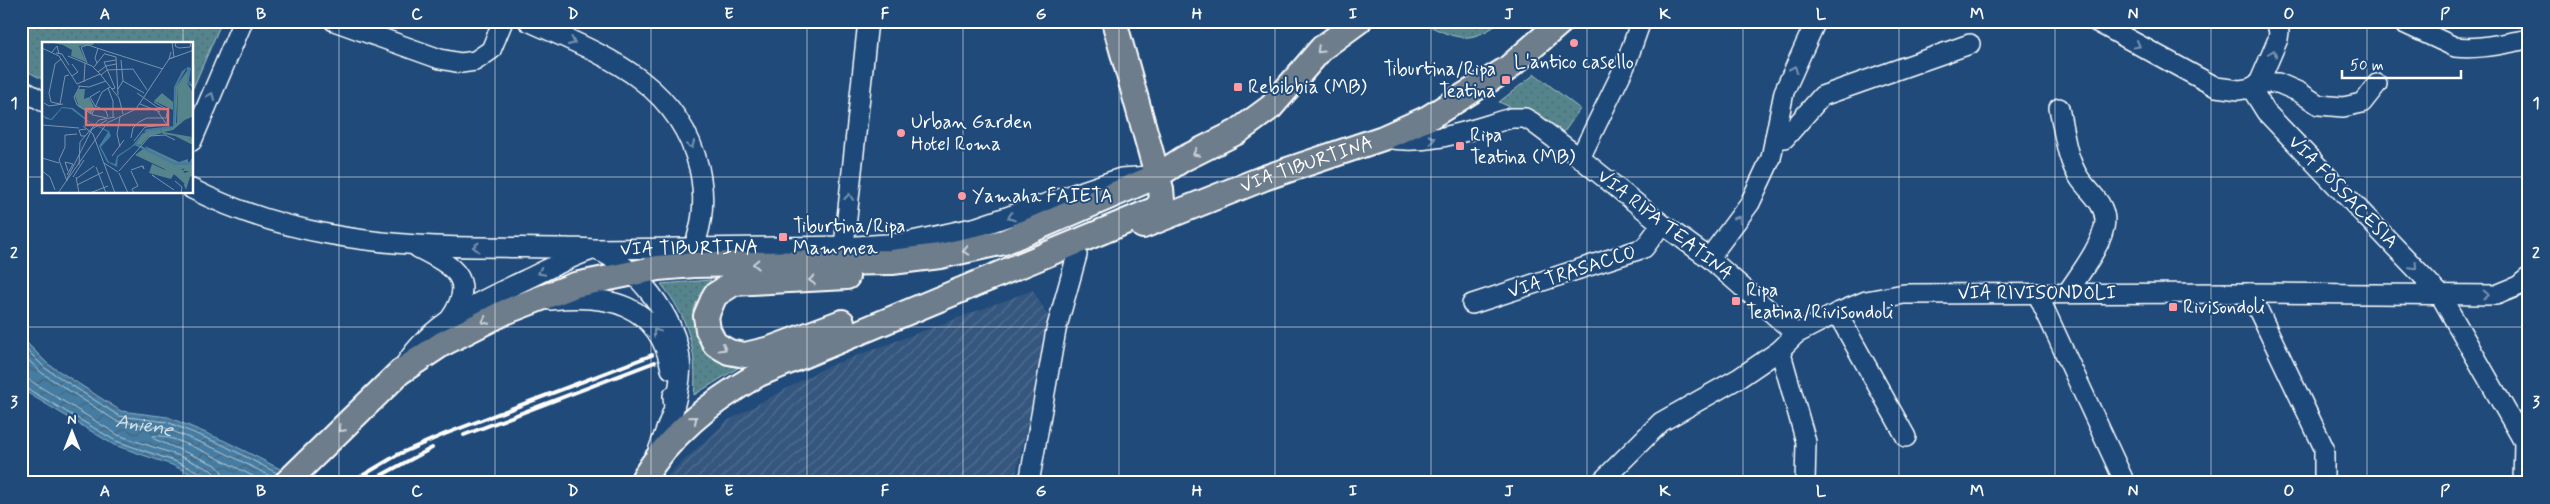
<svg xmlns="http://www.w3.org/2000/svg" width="2550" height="504" font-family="Mynerve,sans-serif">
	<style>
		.industrial { fill: url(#industrial-furrows) }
		.green { fill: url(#green-dots); stroke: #aac2c6 }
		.water { fill: url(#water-waves); stroke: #8fb0c7 }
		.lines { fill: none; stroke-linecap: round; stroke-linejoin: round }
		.shore { stroke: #b4cada; stroke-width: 1 }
		.minor-casing { stroke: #fff; stroke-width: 22 }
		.major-casing { stroke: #fff; stroke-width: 28 }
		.minor { stroke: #1f4a7a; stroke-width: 19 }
		.major { stroke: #6d7d8c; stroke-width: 24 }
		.rail { stroke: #fff; stroke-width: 4 }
		.oneway { stroke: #7992af }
		.oneway2 { stroke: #ccd2d7 }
		.grid { fill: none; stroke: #fff; stroke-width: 1; stroke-opacity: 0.55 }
		.poi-dot { fill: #ff9aa2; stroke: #1f4a7a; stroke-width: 2 }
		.labels { text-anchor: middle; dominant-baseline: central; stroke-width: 4; stroke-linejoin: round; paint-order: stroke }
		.poi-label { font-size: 19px; fill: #fff; stroke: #1f4a7a; text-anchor: start }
		.street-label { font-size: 19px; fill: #fff; stroke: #1f4a7a }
		.water-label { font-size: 20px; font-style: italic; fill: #d0dee8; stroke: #1f4a7a }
		.inset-river { fill: none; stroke: #447ba2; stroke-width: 2.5 }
		.inset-road { fill: none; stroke: #7992af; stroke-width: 1 }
		.view { fill: #e47373; fill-opacity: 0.15; stroke: #e47373; stroke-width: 2.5 }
		.inset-edge { fill: none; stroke: #fff; stroke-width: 2.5 }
		.neatline { fill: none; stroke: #fff; stroke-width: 2 }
		.grid-label { font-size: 16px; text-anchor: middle; font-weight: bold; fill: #fff }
	</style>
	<defs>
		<pattern id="industrial-furrows" width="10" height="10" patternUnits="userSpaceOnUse" patternTransform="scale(1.25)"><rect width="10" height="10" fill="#34567e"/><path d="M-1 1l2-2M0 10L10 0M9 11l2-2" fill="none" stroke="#526f91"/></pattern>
		<pattern id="green-dots" width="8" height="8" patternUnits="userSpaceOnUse" patternTransform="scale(1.25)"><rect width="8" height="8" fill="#55848d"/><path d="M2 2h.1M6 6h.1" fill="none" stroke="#516b70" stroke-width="1.8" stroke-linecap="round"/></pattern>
		<pattern id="water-waves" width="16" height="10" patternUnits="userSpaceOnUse" patternTransform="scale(1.25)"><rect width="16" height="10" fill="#447ba2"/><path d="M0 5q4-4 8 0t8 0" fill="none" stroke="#486477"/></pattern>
	</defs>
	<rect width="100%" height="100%" fill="#1f4a7a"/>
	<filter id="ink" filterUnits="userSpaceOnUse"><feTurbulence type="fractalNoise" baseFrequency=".02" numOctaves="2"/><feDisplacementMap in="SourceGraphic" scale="10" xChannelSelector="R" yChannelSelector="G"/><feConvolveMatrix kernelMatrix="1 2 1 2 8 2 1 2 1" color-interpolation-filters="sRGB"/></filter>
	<g filter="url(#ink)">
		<path class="industrial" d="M1033,290L1051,321L1014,483H663L670,473L727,421L824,368Z"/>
		<path class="green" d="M21,21H222L193,88L192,44H44V80L21,68Z
			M1419,21H1502C1467,47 1455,38 1419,21Z
			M1535,74L1580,109L1560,138L1528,115L1499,102Z
			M711,280C683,314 693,358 738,368L694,395C698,353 688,316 661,284Z"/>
		<path class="water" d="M21,337L48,364L121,411L168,417L225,441L308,483H210L172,465L114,445L21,389Z"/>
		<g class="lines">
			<g class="shore">
				<path d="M21,344L45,368L119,416L167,422L223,445L277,473"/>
				<path id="s1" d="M21,353L42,373L116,421L165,428L221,451L274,478"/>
				<path d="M21,379L29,380L118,435L177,455L211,470L216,475L217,483"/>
				<path d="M21,385L116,441L174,461L208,476L211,483"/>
				<path d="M225,483L222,472L216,465L154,439L153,436C171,431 246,473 266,483"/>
			</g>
			<defs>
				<g id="minor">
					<path d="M334,21L440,59L461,63L475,61L491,50L503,21"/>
					<path d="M528,21C601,54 678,81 699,168C705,195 704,221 694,246"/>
					<path d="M2095,21L2216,87L2239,90L2251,88L2259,83"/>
					<path d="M2399,21L2455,47C2479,50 2505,43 2529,39"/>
					<path d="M2259,83H2278L2299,92L2319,105L2343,107L2362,103L2377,84"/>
					<path d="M2259,83L2278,39L2279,32L2276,21"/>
					<path d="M2251,88L2266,112L2439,293L2524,442L2523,483"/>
					<path d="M21,89L44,102"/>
					<path d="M2059,108C2064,131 2066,159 2080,179C2089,192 2105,203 2105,221C2104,243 2079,275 2067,293"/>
					<path d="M1775,137L1785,138L1822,96L1970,44"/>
					<path d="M1383,138C1431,146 1466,131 1511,118H1525L1532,122L1580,158L1662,224L1709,258L1796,334"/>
					<path d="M192,141L243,21"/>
					<path d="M1580,158L1625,66L1641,21"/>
					<path d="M192,189C280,234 378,246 475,247C506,247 536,248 566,248C575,249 588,247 596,250C635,264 677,319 680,359C682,376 678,392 674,408"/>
					<path d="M844,246L868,21"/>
					<path d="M418,248C451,265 479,278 450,319"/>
					<path d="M1709,258L1750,203L1771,158L1784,92L1816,21"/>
					<path d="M2037,293L2125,483"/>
					<path d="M2250,293L2324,448V483"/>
					<path d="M550,300C607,294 659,303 671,369"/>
					<path d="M1472,304L1644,248L1662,224"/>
					<path d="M1837,313L1906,437"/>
					<path d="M1780,350L1806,442L1805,483"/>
					<path id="s2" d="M406,363C434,320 481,301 525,280C548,269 570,257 595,249L856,246L903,243L977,227L1121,178L1151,176"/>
					<path d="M658,451L674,408L673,396"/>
					<path d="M1029,483L1056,330L1077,255"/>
					<path d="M1600,483L1661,422L1739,378L1780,350L1796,334L1837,313L1866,301L1904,294L2250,293L2496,295L2518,286L2529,277"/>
				</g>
				<g id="major">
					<path id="s3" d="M1143,226L1264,178L1383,138L1428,118L1507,69L1562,21"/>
					<path d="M842,322L770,349L745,355L729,352L715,344L708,330L706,316L715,295L734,283L847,277"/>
					<path d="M286,483L400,372L442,344L505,312L575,285L658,268L694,265L892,262L940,256L1004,242L1157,176L1183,159L1237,132L1271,107L1322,48L1359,21"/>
					<path d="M641,483C669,434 711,402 759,374L1156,209L1162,200L1161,189L1114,21"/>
				</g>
			</defs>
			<use href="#minor" class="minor-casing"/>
			<use href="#major" class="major-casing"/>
			<use href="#minor" class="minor"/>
			<use href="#major" class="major"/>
			<path class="rail" d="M464,435L655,362
				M350,483L399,454L445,434L652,355
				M367,483L432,448"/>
		</g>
		<defs><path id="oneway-chevron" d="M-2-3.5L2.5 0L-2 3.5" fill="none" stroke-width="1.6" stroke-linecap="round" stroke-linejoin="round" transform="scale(1.25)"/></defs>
		<g class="oneway">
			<use href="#oneway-chevron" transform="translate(572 42) rotate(25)"/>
			<use href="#oneway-chevron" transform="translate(2137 45) rotate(29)"/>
			<use href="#oneway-chevron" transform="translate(2273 53) rotate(-69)"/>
			<use href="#oneway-chevron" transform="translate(1794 69) rotate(-66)"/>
			<use href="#oneway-chevron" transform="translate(211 96) rotate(-67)"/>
			<use href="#oneway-chevron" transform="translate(1432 139) rotate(-12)"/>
			<use href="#oneway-chevron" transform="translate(691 145) rotate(67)"/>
			<use href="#oneway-chevron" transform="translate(849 197) rotate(-83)"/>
			<use href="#oneway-chevron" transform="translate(1011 217) rotate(161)"/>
			<use href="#oneway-chevron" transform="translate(1738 219) rotate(-55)"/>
			<use href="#oneway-chevron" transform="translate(476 247) rotate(-180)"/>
			<use href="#oneway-chevron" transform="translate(2414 266) rotate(47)"/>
			<use href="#oneway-chevron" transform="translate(541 272) rotate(153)"/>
			<use href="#oneway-chevron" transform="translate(2486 295) rotate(1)"/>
			<use href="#oneway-chevron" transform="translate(656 332) rotate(-127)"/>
		</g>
		<g class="oneway2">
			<use href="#oneway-chevron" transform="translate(1320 50) rotate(136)"/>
			<use href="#oneway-chevron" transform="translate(1196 153) rotate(153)"/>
			<use href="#oneway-chevron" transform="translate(966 251) rotate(167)"/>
			<use href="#oneway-chevron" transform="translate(756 264) rotate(179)"/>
			<use href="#oneway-chevron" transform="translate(812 280) rotate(177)"/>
			<use href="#oneway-chevron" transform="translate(485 321) rotate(154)"/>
			<use href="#oneway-chevron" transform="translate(723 348) rotate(30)"/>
			<use href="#oneway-chevron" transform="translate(694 419) rotate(-40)"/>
			<use href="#oneway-chevron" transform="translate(341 429) rotate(135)"/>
		</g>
	</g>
	<path class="grid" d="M183,21V44M339,21V483M495,21V483M651,21V483M807,21V483M963,21V483M1119,21V483M1275,21V483M1431,21V483M1587,21V483M1743,21V483M1899,21V483M2055,21V483M2211,21V483M2367,21V483M21,177H44M192,177H2529M183,192V483M21,327H2529"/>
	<g class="poi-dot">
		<circle cx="1574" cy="43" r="5"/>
		<rect x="1501" y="75" width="10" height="10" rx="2.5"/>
		<rect x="1233" y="82" width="10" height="10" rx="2.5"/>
		<circle cx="901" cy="133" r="5"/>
		<rect x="1455" y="141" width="10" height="10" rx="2.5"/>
		<circle cx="962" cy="196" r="5"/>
		<rect x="778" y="232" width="10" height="10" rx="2.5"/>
		<rect x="1731" y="296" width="10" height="10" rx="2.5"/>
		<rect x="2168" y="302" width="10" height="10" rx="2.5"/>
	</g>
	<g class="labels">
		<g class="poi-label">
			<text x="1574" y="62" text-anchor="middle">L'antico casello</text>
			<text x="1496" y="69" text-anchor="end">Tiburtina/Ripa<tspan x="1496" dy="22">Teatina</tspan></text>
			<text x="1248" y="87">Rebibbia (MB)</text>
			<text x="911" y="122">Urban Garden<tspan x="911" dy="22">Hotel Roma</tspan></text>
			<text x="1470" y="135">Ripa<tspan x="1470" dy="22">Teatina (MB)</tspan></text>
			<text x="972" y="196">Yamaha FAIETA</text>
			<text x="793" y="226">Tiburtina/Ripa<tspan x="793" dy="22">Mammea</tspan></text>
			<text x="1746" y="290">Ripa<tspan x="1746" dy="22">Teatina/Rivisondoli</tspan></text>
			<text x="2183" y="307">Rivisondoli</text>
		</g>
		<g class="street-label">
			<text stroke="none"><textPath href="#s3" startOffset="175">VIA TIBURTINA</textPath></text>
			<text transform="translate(2343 192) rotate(46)">VIA FOSSACESIA</text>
			<text transform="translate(1665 225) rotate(38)">VIA RIPA TEATINA</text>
			<text stroke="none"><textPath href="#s2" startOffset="318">VIA TIBURTINA</textPath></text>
			<text transform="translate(1572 272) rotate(-18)">VIA TRASACCO</text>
			<text x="2037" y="293">VIA RIVISONDOLI</text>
		</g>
		<g class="water-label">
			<text stroke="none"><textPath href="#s1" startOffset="146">Aniene</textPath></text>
		</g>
	</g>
	<g transform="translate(42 42)">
		<rect width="151" height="151" fill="#1f4a7a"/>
		<path d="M7,0H52L51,3L37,4L44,20L29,14L30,8L21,3ZM145,29V41L151,51L150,75L135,81L136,44ZM37,47H43L42,57L47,55L52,65L49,72L37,65L33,54ZM120,51L131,60V68L112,59ZM109,87H118L120,91L106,95L99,103L94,102L99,93ZM110,122L123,128L126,124L142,128L143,125L135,124H151V137V134L148,135L144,148L142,143L147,129H136L143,134L138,137L126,127L132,132L129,137L107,131Z" fill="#55848d"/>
		<path d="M147,26L145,40L151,43L150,45L145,41V29L136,44L134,81L144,77L131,88L122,90L150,95L146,99L151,95V103L133,94L121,92L118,87L131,85L134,44ZM103,104L137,120L146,117V123L151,114V124H147L151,126L139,127L143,131L147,129L144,143L131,131L93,113L101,107L107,109Z" fill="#55848d"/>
		<path d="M146,25L149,26L147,39L151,42L145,40V26L134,44L133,83L129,86L102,90L93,103L76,115L75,125L65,120L57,104L66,90L45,79L29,67L20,66L10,78L4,77L0,73L9,77L20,65L31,66L48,80L67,89L69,94L59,105L67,120L73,122L75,114L90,104L104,87L131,84L132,45L140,29Z" fill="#447ba2"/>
		<path class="inset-river" d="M93,102L133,122L152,121"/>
		<path class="inset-road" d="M134,0L133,4L137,6L148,5L149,0M0,6L17,14L35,42L58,32L77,56L81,72M64,9L121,27M10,10L15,4L17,12M129,10L127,17L132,15L130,0M14,11L20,12L27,23M63,12L74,15L76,53M26,14L50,24L58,32M45,21L39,5L46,3L64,9M55,21L53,16L56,6M52,25L63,11M56,30L64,24L74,22M59,33L65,28L91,27L105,48M30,34L36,30L30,22M81,39L102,51M42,40L43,21M36,44L47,45L64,39M38,44L32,55L35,63L51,73L65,76M66,46L71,59V75M70,47L73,46L62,20L74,18M76,47L81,39L79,18M95,51L115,65L126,68M112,60L126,68M2,61L7,64L21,62M18,62L9,60L7,51L13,22L19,17M18,62L23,34L27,33M98,62L118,70M53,64L48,55L58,49M53,64L64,69L66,75M50,72L60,50L68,45M0,83L37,86M41,84L51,92L73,151M43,94H39L37,88L44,87M89,96L91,86L97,80L105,76H124L126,68M92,99L103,85L125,83L116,70M78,105L75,92L78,75M70,114L82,98M0,116L17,121M62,121L76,130M37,123L38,100L57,78L73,75M54,125L64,151M89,128L100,124L102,127L101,124H100M0,129L8,135L13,148M77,129L108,94L123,93L133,98M89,129L96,144L90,147L92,151M77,131L86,151M25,133L31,122L23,120L26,129M31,135L42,118M34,135L37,151M113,135L110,133L132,148M25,137L50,87L65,78M34,137L52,124M25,139L17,118L23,105V93L35,92M133,139L140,145L139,151M35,143L61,130M16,151L65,81L94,67L127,17L152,8M48,151L66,144"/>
		<path class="view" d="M44,67H126V83H44Z"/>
		<rect width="151" height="151" class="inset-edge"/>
	</g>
	<rect width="2550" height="504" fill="none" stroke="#1f4a7a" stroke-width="55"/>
	<g transform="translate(72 432)" stroke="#1f4a7a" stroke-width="4" paint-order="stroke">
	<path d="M0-4L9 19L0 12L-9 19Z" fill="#ffffff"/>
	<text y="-8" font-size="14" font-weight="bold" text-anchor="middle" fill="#ffffff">N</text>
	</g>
	<path d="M2342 70v8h119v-8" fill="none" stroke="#ffffff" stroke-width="2.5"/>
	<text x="2350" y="70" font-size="15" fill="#ffffff" stroke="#1f4a7a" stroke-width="4" paint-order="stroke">50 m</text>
	<rect x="28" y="28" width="2494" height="448" class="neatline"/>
	<g class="grid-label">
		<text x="105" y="19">A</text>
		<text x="261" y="19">B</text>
		<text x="417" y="19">C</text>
		<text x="573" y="19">D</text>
		<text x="729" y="19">E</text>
		<text x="885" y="19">F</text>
		<text x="1041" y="19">G</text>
		<text x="1197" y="19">H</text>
		<text x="1353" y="19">I</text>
		<text x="1509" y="19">J</text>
		<text x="1665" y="19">K</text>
		<text x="1821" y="19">L</text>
		<text x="1977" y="19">M</text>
		<text x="2133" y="19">N</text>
		<text x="2289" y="19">O</text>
		<text x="2445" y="19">P</text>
		<text x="14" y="108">1</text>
		<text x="2536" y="108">1</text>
		<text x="14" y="258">2</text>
		<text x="2536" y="258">2</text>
		<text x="14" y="407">3</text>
		<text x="2536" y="407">3</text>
		<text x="105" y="496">A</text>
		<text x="261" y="496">B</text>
		<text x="417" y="496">C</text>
		<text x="573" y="496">D</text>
		<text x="729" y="496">E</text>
		<text x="885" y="496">F</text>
		<text x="1041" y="496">G</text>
		<text x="1197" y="496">H</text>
		<text x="1353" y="496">I</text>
		<text x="1509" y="496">J</text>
		<text x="1665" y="496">K</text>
		<text x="1821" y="496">L</text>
		<text x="1977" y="496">M</text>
		<text x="2133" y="496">N</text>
		<text x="2289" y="496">O</text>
		<text x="2445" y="496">P</text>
	</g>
</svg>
